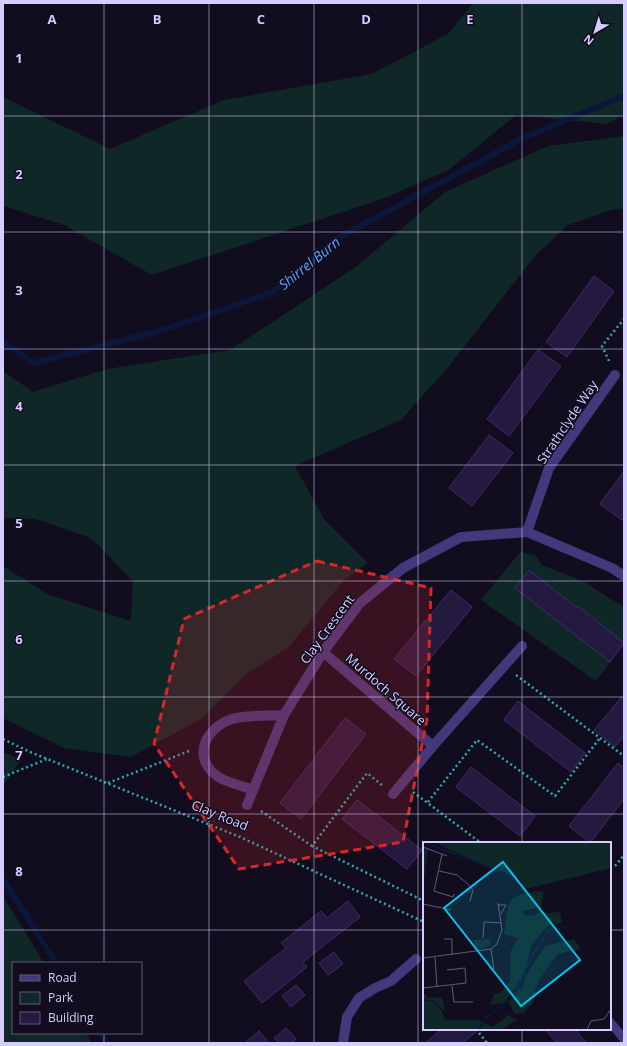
<svg xmlns="http://www.w3.org/2000/svg" width="627" height="1046" font-family="'Open Sans',sans-serif">
	<style>
		.green { fill: #102728 }
		.lines { fill: none; stroke-linecap: round; stroke-linejoin: round }
		.stream { stroke: #0a173a; stroke-width: 6 }
		.building { fill: #24193f; stroke: #3e2c6a }
		.path { stroke: #30a9ad; stroke-width: 2.5; stroke-dasharray: 2 3; stroke-linecap: butt }
		.service { stroke: #41397c; stroke-width: 9 }
		.minor { stroke: #41397c; stroke-width: 10 }
		.marked { fill: #d62828; fill-opacity: 0.2; stroke: #d62828; stroke-width: 3; stroke-dasharray: 8 5; stroke-linejoin: round }
		.grid { fill: none; stroke: #d6ccfe; stroke-width: 1; stroke-opacity: 0.55 }
		.labels { text-anchor: middle; dominant-baseline: central; stroke-width: 3; stroke-linejoin: round; paint-order: stroke }
		.street-label { font-size: 13px; fill: #d6ccfe; stroke: #110d1f }
		.water-label { font-size: 14px; font-style: italic; fill: #5ca3fb; stroke: #110d1f }
		.inset-river { fill: none; stroke: #0a173a; stroke-width: 2 }
		.inset-road { fill: none; stroke: #605978; stroke-width: 1 }
		.view { fill: #06c3ef; fill-opacity: 0.15; stroke: #06c3ef; stroke-width: 2 }
		.inset-edge { fill: none; stroke: #d6ccfe; stroke-width: 2 }
		.grid-label { font-size: 13px; text-anchor: middle; font-weight: bold; fill: #d6ccfe; stroke: #110d1f; stroke-width: 3; stroke-linejoin: round; paint-order: stroke }
	</style>
	<rect width="100%" height="100%" fill="#110d1f"/>
	<path class="green" d="M473,3H624V114L607,124L516,115L450,169L385,198L152,275L64,225L3,206V97L110,149L224,100L372,74L448,34Z
		M624,136V208L611,210L568,225L535,256L449,366L401,420L295,466L324,519L368,563L344,580L289,647L245,675L200,720L130,757L64,748L3,718V566L47,594L131,621L133,581L91,538L36,519L3,518V371L33,392L107,369L230,350L357,266L445,192L548,146Z
		M520,552L535,555L542,565L584,582L624,607V644L596,681L481,600Z
		M3,752L21,760L3,786Z
		M3,896L44,963H13V1033H86L92,1043H3Z"/>
	<g class="lines">
		<path class="stream" d="M3,342L34,363L163,330L273,292L336,239L523,138L624,96
			M3,879L56,963
			M100,1033L107,1043"/>
	</g>
	<path class="building" d="M594,276L614,291L567,357L546,342Z
		M538,350L561,366L509,436L487,419Z
		M489,435L513,453L472,506L449,488Z
		M624,471V518L622,520L600,504Z
		M529,570L577,608L578,606L624,643L610,662L515,588Z
		M451,590L472,607L416,676L394,659Z
		M624,694V736L615,747L594,730Z
		M518,701L585,753L571,772L504,720Z
		M345,718L366,734L301,819L280,803Z
		M618,763L624,768V799L590,843L569,826Z
		M471,767L535,816L520,836L456,787Z
		M357,800L422,850L407,869L342,819Z
		M348,901L360,917L303,962L307,967L262,1003L244,981L286,948L281,943L321,911L327,918Z
		M334,952L343,964L328,975L319,963Z
		M296,985L305,995L291,1007L282,996Z
		M286,1028L296,1039L292,1043H279L274,1038Z
		M442,1029H475L477,1031L462,1043H425Z
		M545,1029H575L586,1043H557Z
		M259,1031L269,1043H245Z"/>
	<g class="lines">
		<path class="path" d="M609,361L602,346L624,319
			M516,675L624,756
			M3,739L30,752L240,837L424,922
			M3,777L47,759
			M108,783L189,751
			M382,785L367,773L312,846L424,901
			M413,792L481,843
			M428,802L477,740L555,796L600,738
			M261,811L312,846
			M610,867L616,865L624,855
			M476,1029L487,1043"/>
		<path class="service" d="M610,1022L624,1039"/>
		<path class="minor" d="M527,532L549,468L615,375
			M323,652L433,746L522,646
			M251,789C242,786 231,783 222,779C191,762 202,729 232,719C245,715 269,716 284,715
			M393,794L433,746
			M247,805L284,715L323,652L360,603L403,568L461,537L527,532L612,568L624,576
			M343,1043L347,1017L359,998L375,988L391,981L416,959"/>
	</g>
	<path class="marked" d="M317,561L431,588L427,719L403,842L239,869L154,744L184,619Z"/>
	<path class="grid" d="M104,3V963M209,3V1043M314,3V1043M418,3V1043M522,3V843M3,116H624M3,232H624M3,349H624M3,465H624M3,581H624M3,697H624M3,814H624M3,930H424M610,930H624M522,1029V1043M104,1033V1043"/>
	<g class="labels">
		<g class="street-label">
			<text transform="translate(567 422) rotate(-56)">Strathclyde Way</text>
			<text transform="translate(327 629) rotate(-54)">Clay Crescent</text>
			<text transform="translate(386 689) rotate(41)">Murdoch Square</text>
			<text transform="translate(220 815) rotate(22)">Clay Road</text>
		</g>
		<g class="water-label">
			<text transform="translate(309 263) rotate(-39)">Shirrel Burn</text>
		</g>
	</g>
	<g transform="translate(423 842)">
		<rect width="188" height="188" fill="#110d1f"/>
		<path d="M11,0H188V26L99,48L98,37L53,20ZM0,6L5,8L0,45ZM114,49L120,50L118,65L99,69L102,73L109,74L121,68L122,71L137,70L139,81L125,84L109,102L101,133L81,161L67,163L71,152L77,151L87,139L88,108L95,96L81,92L85,65L89,57L96,53ZM68,97L67,104L51,108V98ZM151,97L158,107L135,112L116,138L112,148V158L101,171L92,172L86,161L91,151L100,145L102,135L122,104ZM0,152H3L4,156L19,155L22,170L10,159L0,157ZM0,158L10,160L18,168L22,178H56L70,185L87,172L88,176L95,177L78,188H0Z" fill="#102728"/>
		<path class="inset-river" d="M1,0L96,37M55,188L65,174L91,155L110,111L127,87L143,85"/>
		<path class="inset-road" d="M0,5L24,14M19,12L11,49L30,55L31,52M16,29L34,33L45,42L50,48L47,59M0,62L28,68M75,63H83L78,72M60,96L61,80L79,81M21,97H29V113M68,107L71,128M12,115L14,145M0,116L68,107L74,102L79,88L75,61M29,144L31,160H50M0,146L43,141L42,126L24,128M164,188L168,179L181,177L188,167"/>
		<path class="view" d="M80,20L157,118L98,164L21,66Z"/>
		<rect width="188" height="188" class="inset-edge"/>
	</g>
	<g class="grid-label">
		<text x="52" y="24">A</text>
		<text x="157" y="24">B</text>
		<text x="261" y="24">C</text>
		<text x="366" y="24">D</text>
		<text x="470" y="24">E</text>
		<text x="19" y="63">1</text>
		<text x="19" y="179">2</text>
		<text x="19" y="295">3</text>
		<text x="19" y="411">4</text>
		<text x="19" y="528">5</text>
		<text x="19" y="644">6</text>
		<text x="19" y="760">7</text>
		<text x="19" y="876">8</text>
	</g>
	<rect width="627" height="1046" fill="none" stroke="#d6ccfe" stroke-width="8"/>
	<rect x="12" y="962" width="130" height="72" fill="#110d1f" stroke="#605978"/>
	<rect x="20" y="975" width="20" height="6" fill="#41397c" stroke="#605978"/>
	<text x="48" y="982" font-size="12" fill="#d6ccfe">Road</text>
	<rect x="20" y="992" width="20" height="12" fill="#102728" stroke="#605978"/>
	<text x="48" y="1002" font-size="12" fill="#d6ccfe">Park</text>
	<rect x="20" y="1012" width="20" height="12" fill="#24193f" stroke="#605978"/>
	<text x="48" y="1022" font-size="12" fill="#d6ccfe">Building</text>
	<g transform="translate(595 32) rotate(218)" stroke="#110d1f" stroke-width="3" paint-order="stroke">
	<path d="M0-3L7 15L0 10L-7 15Z" fill="#d6ccfe"/>
	<text y="-6" font-size="11" font-weight="bold" text-anchor="middle" fill="#d6ccfe">N</text>
	</g>
</svg>
